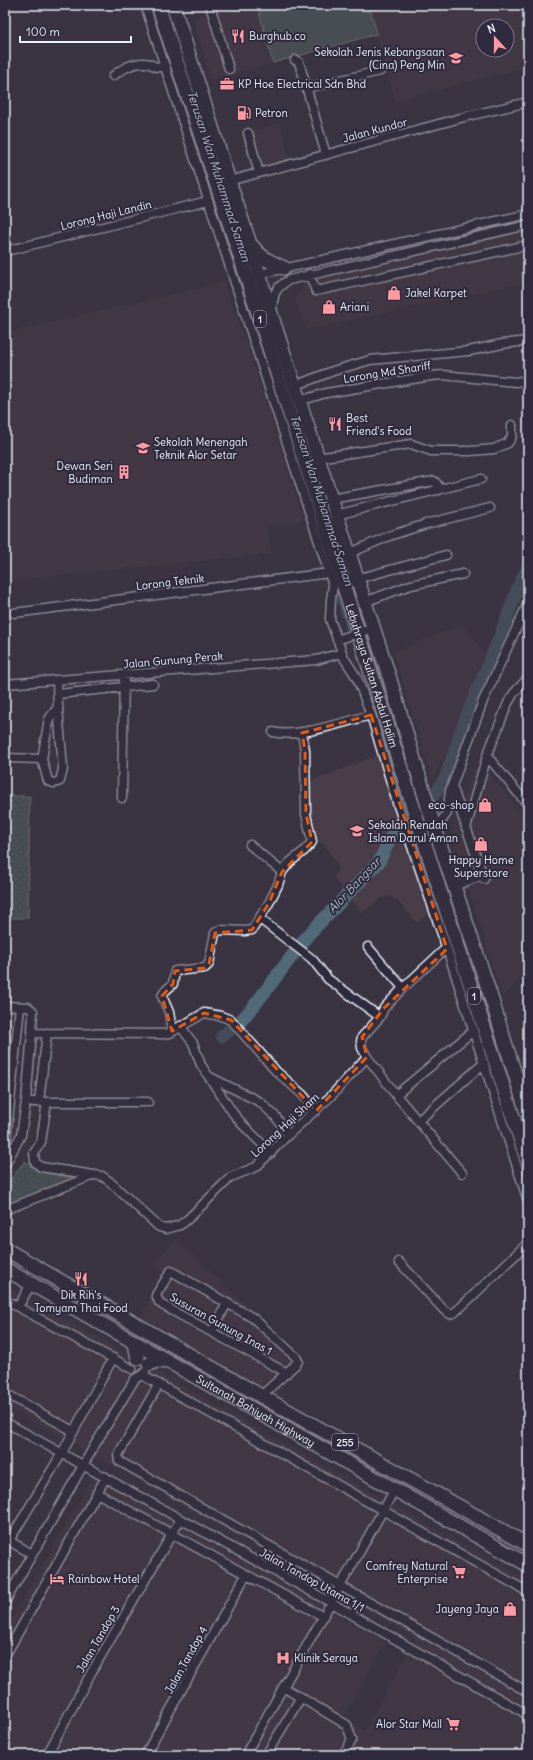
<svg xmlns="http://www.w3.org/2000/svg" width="533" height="1760" font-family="Delius,sans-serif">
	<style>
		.built { fill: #483e48; fill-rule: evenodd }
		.grass { fill: #596d67; stroke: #a0afb0 }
		.park { fill: url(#park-dots); stroke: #a0afb0 }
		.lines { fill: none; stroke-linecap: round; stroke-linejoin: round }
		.canal { stroke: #516a78; stroke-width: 8 }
		.river { stroke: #516a78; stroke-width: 13 }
		.minor-casing { stroke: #e8f1f8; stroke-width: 11 }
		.primary-casing { stroke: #e8f1f8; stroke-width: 16 }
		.minor { stroke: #2f2a3d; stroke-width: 8 }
		.primary { stroke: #2f2a3d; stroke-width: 13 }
		.marked { fill: none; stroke: #e8590c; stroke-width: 3; stroke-dasharray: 8 5; stroke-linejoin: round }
		.labels { text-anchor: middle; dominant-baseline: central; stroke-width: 4; stroke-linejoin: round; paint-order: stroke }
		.shield { fill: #2f2a3d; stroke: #b0b5c0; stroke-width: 1 }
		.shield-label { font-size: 10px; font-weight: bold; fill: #e8f1f8 }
		.poi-label { font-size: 11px; fill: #e8f1f8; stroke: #2f2a3d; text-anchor: start }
		.street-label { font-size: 11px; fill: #e8f1f8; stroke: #2f2a3d }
		.water-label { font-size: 12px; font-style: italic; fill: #acbbc5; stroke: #2f2a3d }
	</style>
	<defs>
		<pattern id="park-dots" width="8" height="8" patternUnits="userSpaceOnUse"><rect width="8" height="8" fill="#596d67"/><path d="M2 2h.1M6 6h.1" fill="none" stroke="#71827e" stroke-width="1.8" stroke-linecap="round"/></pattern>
	</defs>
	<rect width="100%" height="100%" fill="#3a3342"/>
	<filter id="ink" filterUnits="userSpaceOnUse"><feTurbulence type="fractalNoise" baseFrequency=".025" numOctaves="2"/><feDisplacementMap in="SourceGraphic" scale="8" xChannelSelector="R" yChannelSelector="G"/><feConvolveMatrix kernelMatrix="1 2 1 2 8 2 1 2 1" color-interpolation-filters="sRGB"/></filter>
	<g filter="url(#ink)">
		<path class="built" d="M202,5H257L273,63L210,80L193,18L204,14Z
			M369,5H528V67L395,101ZM483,26H507V50H483Z
			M280,123L293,170L253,181L241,134Z
			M528,230V282L306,330L295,299L307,282L320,275Z
			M224,282L249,350L304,521L267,526L272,554L5,581V333Z
			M463,624L488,658L433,782L393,652Z
			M381,754L398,822L432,911L417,923L399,903L391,897L382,898L362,913L333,878L339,868L325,845L314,839L305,799L307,783L311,781Z
			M481,765L528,819V848L518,857L528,884V972L502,997L451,832L474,768Z
			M176,1239L306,1361L274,1395L139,1318L165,1273L152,1265Z
			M5,1285L528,1581V1755H5V1630L93,1477L386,1642L343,1717L364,1730L416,1638L5,1405Z"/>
		<path class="grass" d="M257,5H369L377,34L273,63Z"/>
		<path class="park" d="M5,796H30L28,918H5Z
			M25,1161L39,1172L76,1178L5,1207V1187Z"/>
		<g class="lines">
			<path class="canal" d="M178,86L263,354
				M271,379L292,445
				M334,579L350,628
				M375,709L403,799"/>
			<path class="river" d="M222,1036L239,1023L254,1006L308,935L379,862L395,828L427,803L437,791L446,776L464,723L499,639L519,585L528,567"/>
			<defs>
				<path id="minor" d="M145,5L329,573L333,586L331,599L330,619L332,625L344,658L357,678L371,715L398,806L447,949L528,1201
					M210,5L229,69
					M295,60L299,62L326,155
					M113,76C121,69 134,62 145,63C155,63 151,70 166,66
					M306,88L380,71
					M248,133L259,173
					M229,181L468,116L528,102
					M10,250L208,201
					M260,274L528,214
					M309,274L316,291L528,245
					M272,308C274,293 275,288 289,280L528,225
					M294,386L333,371L370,360L469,351L502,344L528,341
					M299,401L326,393L431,376L443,375L516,382L528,380
					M317,458L411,444L431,451H470L494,449L508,443L512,436V425
					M331,499L434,481L437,484L439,490
					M336,515L481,479
					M348,554L389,536L426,524L490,508
					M356,579L446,555
					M364,602L411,585L463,574
					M14,613L329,573
					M337,640L372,628
					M57,681L58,707L63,769L60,781L54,783L48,781L42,759L49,719L58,707
					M5,684L316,660L342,653
					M58,694L153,684
					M273,732C295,739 347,721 371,715
					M487,756L528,805
					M5,758L42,759
					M452,786L484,879
					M122,798L124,675
					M466,828L487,756L508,703L514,693L528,678
					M435,830L447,813L450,791L483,701L528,603
					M250,845L282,872
					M454,886L483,875
					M260,919L312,959L328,979L380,1017
					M368,947L403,988
					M5,1006L28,1007L33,1011L32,1033L26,1102L21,1135L5,1165
					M180,1026L193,1043L201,1065L233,1113L242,1124L271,1153
					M172,1031L169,1012L162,996L165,991L173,984L175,971L205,968L209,964L215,933L220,930L245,931L252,930L269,903L278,885L282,872L289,863L304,851L312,842L306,814L305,750L302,733
					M32,1033L164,1034L170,1033L204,1013L221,1016L231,1020L276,1071L303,1095L316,1111
					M367,1057L396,1095L462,1173
					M212,1078L260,1102L276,1117L288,1135
					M396,1095L473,1031
					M26,1102H148
					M39,1102L47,1033
					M47,1102L41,1142L34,1153L35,1162L41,1167L94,1175
					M418,1121L484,1063
					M6,1140L20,1007
					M5,1210L94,1175L102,1176L109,1181L159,1227L166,1229L180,1225L188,1219L231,1177L256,1167L288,1135L331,1096L367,1057L362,1048L361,1041L362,1037L380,1017L384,1008L403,988L444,950L447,949
					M399,1262L444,1310L450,1314L454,1313L463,1305L528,1243
					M5,1300L132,1369
					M18,1307L31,1284
					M212,1332L227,1303
					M142,1375L528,1592
					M159,1384L118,1455L119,1461L528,1692
					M5,1393L73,1431
					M261,1396L295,1365L298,1361L296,1357L253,1318L171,1271L156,1295L159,1302L162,1305L287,1373
					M5,1422L330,1602L528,1715
					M97,1493L322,1616
					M6,1539L32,1554
					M9,1541L62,1453L113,1358
					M5,1602L96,1443L135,1379L142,1375L145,1372
					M5,1656L106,1477
					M283,1687L347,1725L352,1740L343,1755
					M45,1755L49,1751L91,1673L180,1520
					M145,1755L246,1575
					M245,1755L395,1489
					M266,1755L301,1697"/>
				<g id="primary">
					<path id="s1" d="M158,5L247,278L420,829L528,1163"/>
					<path d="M173,5L229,181L250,244L271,314L389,676L433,823L489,991L528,1116"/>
					<path d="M253,247C261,258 271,262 284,268"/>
					<path d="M5,1249L261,1396L528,1545"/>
					<path id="s2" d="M5,1269L528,1565"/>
					<path d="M132,1341L136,1349L138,1358"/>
					<path d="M149,1364L157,1361L169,1362"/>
				</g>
			</defs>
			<use href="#minor" class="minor-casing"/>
			<use href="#primary" class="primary-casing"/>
			<use href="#minor" class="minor"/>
			<use href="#primary" class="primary"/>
		</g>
	</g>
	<path d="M0 0H533V1760H0ZM371,715L447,949L384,1008L362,1037L367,1057L316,1111L231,1020L204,1013L172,1031L162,996L173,984L175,971L205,968L209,964L215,933L252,930L269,903L282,872L312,842L306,814L305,750L302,733Z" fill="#3a3342" fill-opacity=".55" fill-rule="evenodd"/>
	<path class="marked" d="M371,715L447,949L384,1008L362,1037L367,1057L316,1111L231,1020L204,1013L172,1031L162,996L173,984L175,971L205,968L209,964L215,933L252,930L269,903L282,872L312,842L306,814L305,750L302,733Z"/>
	<defs>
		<symbol id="restaurant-bare" viewBox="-9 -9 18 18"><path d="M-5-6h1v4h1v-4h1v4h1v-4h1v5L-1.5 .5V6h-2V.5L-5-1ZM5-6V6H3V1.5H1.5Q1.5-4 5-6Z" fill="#ff9aa2" stroke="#2f2a3d" stroke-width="2.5" paint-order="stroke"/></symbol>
		<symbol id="school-bare" viewBox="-9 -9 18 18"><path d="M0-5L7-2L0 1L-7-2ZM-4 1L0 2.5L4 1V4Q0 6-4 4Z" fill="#ff9aa2" stroke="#2f2a3d" stroke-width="2.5" paint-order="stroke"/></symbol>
		<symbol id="office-bare" viewBox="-9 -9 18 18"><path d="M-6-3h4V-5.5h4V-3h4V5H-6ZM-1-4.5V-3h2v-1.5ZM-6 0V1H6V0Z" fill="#ff9aa2" stroke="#2f2a3d" stroke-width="2.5" paint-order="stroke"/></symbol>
		<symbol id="fuel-bare" viewBox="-9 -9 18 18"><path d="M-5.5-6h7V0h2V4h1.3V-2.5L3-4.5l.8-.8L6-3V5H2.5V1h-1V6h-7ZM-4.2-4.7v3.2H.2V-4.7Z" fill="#ff9aa2" stroke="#2f2a3d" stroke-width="2.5" paint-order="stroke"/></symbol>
		<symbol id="shop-bare" viewBox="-9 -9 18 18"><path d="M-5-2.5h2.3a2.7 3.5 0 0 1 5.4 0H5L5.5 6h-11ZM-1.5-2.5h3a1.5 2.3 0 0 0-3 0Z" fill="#ff9aa2" stroke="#2f2a3d" stroke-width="2.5" paint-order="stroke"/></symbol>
		<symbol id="building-bare" viewBox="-9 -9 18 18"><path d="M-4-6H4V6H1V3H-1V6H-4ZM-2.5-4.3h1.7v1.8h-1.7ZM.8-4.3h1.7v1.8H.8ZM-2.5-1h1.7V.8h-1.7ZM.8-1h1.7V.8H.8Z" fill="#ff9aa2" stroke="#2f2a3d" stroke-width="2.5" paint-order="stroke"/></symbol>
		<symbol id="supermarket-bare" viewBox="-9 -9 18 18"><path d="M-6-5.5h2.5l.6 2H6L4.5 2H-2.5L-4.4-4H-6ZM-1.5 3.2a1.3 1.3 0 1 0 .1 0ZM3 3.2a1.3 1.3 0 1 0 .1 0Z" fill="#ff9aa2" stroke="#2f2a3d" stroke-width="2.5" paint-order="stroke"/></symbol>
		<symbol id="hotel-bare" viewBox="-9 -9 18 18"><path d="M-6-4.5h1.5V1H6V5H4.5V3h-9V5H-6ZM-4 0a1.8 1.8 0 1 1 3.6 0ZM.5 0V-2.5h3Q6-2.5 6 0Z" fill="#ff9aa2" stroke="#2f2a3d" stroke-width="2.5" paint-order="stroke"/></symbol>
		<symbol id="hospital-bare" viewBox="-9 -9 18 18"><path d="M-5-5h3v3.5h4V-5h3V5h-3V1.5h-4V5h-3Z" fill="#ff9aa2" stroke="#2f2a3d" stroke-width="2.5" paint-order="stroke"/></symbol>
	</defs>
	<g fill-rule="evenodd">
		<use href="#restaurant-bare" x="228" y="26" width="20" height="20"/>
		<use href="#school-bare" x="446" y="48" width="20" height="20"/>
		<use href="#office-bare" x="217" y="74" width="20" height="20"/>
		<use href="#fuel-bare" x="234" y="103" width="20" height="20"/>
		<use href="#shop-bare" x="384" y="283" width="20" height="20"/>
		<use href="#shop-bare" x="319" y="297" width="20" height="20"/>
		<use href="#restaurant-bare" x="325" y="414" width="20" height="20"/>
		<use href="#school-bare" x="133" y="438" width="20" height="20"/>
		<use href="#building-bare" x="114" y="462" width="20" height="20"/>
		<use href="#shop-bare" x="475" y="795" width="20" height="20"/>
		<use href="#school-bare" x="347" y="821" width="20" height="20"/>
		<use href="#shop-bare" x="471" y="834" width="20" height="20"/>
		<use href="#restaurant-bare" x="71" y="1269" width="20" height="20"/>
		<use href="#supermarket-bare" x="449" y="1562" width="20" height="20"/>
		<use href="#hotel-bare" x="47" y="1569" width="20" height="20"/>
		<use href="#shop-bare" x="500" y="1599" width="20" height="20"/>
		<use href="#hospital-bare" x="273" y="1648" width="20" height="20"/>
		<use href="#supermarket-bare" x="443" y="1714" width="20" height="20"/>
	</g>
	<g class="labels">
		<g class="shield">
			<rect x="254" y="311" width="12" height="16" rx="3"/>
			<rect x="468" y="988" width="12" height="16" rx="3"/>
			<rect x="332" y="1434" width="26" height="16" rx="3"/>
		</g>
		<g class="shield-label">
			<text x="260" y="319">1</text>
			<text x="474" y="996">1</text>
			<text x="345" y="1442">255</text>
		</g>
		<g class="poi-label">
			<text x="249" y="36">Burghub.co</text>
			<text x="445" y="52" text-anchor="end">Sekolah Jenis Kebangsaan<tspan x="445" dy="13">(Cina) Peng Min</tspan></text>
			<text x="238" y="84">KP Hoe Electrical Sdn Bhd</text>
			<text x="255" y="113">Petron</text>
			<text x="405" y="293">Jakel Karpet</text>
			<text x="340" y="307">Ariani</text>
			<text x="346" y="418">Best<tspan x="346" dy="13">Friend's Food</tspan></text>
			<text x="154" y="442">Sekolah Menengah<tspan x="154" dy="13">Teknik Alor Setar</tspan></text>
			<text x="113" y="466" text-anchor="end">Dewan Seri<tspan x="113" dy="13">Budiman</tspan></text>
			<text x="474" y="805" text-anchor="end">eco-shop</text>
			<text x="368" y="825">Sekolah Rendah<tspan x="368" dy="13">Islam Darul Aman</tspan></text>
			<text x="481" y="860" text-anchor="middle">Happy Home<tspan x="481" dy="13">Superstore</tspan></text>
			<text x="81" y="1295" text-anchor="middle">Dik Rih's<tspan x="81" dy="13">Tomyam Thai Food</tspan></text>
			<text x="448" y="1566" text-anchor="end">Comfrey Natural<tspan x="448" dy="13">Enterprise</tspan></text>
			<text x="68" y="1579">Rainbow Hotel</text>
			<text x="499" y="1609" text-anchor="end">Jayeng Jaya</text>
			<text x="294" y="1658">Klinik Seraya</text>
			<text x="442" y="1724" text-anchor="end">Alor Star Mall</text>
		</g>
		<g class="street-label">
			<text transform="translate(375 130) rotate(-15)">Jalan Kundor</text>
			<text transform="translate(106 215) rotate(-14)">Lorong Haji Landin</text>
			<text transform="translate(387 372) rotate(-9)">Lorong Md Shariff</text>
			<text transform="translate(170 582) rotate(-7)">Lorong Teknik</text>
			<text transform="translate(173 660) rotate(-5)">Jalan Gunung Perak</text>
			<text stroke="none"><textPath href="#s1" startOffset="704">Lebuhraya Sultan Abdul Halim</textPath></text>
			<text transform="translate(285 1125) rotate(-43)">Lorong Haji Sham</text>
			<text transform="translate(221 1324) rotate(29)">Susuran Gunung Inas 1</text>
			<text stroke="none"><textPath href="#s2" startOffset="288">Sultanah Bahiyah Highway</textPath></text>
			<text transform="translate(312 1580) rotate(29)">Jalan Tandop Utama 1/1</text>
			<text transform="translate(98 1639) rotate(-60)">Jalan Tandop 3</text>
			<text transform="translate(186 1660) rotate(-61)">Jalan Tandop 4</text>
		</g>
		<g class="water-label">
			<text transform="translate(219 176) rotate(72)">Terusan Wan Muhammad Saman</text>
			<text transform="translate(322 500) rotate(72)">Terusan Wan Muhammad Saman</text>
			<text transform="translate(354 885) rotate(-47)">Alor Bangsar</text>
		</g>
	</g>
	<rect width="533" height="1760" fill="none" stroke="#2f2a3d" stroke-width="20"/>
	<rect x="10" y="10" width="513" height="1740" fill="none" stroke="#e8f1f8" stroke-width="1.5" filter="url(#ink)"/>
	<g transform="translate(495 38) rotate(339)"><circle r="19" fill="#2f2a3d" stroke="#797a88"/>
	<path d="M0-3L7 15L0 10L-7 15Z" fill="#ff9aa2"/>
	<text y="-6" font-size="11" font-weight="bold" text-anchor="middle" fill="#e8f1f8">N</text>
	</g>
	<path d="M20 36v6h111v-6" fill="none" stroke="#e8f1f8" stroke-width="2"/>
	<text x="26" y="36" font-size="12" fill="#e8f1f8" stroke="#2f2a3d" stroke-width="3" paint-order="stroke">100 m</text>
</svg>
